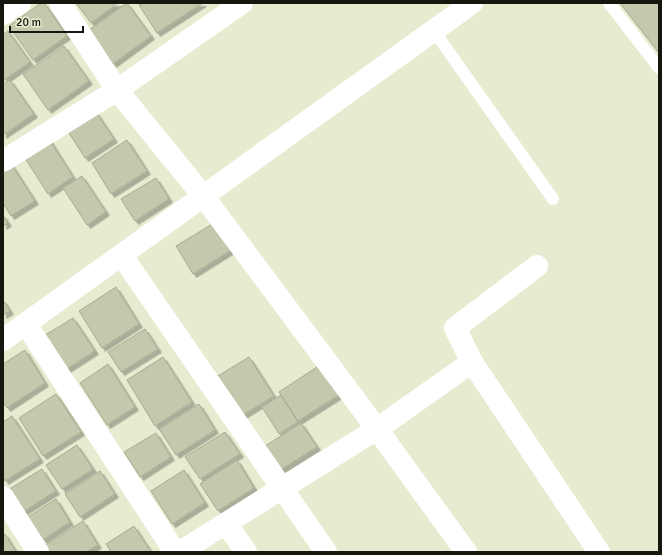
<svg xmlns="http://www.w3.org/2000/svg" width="662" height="555" font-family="Signika,sans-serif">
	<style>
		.building { fill: #c4c9ad; stroke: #a7ac91; filter: url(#shadow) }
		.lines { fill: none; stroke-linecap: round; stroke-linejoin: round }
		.service { stroke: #fff; stroke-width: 12 }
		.minor { stroke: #fff; stroke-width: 22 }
	</style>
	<defs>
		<filter id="shadow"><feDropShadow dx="3.5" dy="3.5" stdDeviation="0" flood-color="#0004"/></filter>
	</defs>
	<rect width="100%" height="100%" fill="#e7ebcf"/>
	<path class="building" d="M41,3H44L67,36L33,60L9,26Z
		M76,3H118L91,23Z
		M127,3L151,36L113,64L89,30Z
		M142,3H203L157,33L139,5Z
		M620,3H659V53Z
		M8,31L30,62L3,81V35Z
		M64,46L89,81L48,110L23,74Z
		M10,80L34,114L3,135V84Z
		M96,112L114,139L85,158L67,130Z
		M49,139L73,177L48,194L23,155Z
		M127,140L147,171L111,194L92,163Z
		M11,164L35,201L11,216L3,203V170Z
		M82,176L106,212L87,225L63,188Z
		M156,178L169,199L135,221L121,199Z
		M3,215L8,223L3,226Z
		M219,220L236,247L193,274L176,246Z
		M116,287L139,324L102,348L79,311Z
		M3,300L10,311L3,315Z
		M73,318L95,351L64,371L42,337Z
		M145,329L158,349L121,372L108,352Z
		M25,350L45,383L7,408L3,402V364Z
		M163,357L192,402L155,426L127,380Z
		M249,357L274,396L238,418L213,379Z
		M108,364L135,407L107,425L80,383Z
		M320,365L339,395L298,421L279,392Z
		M56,394L81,432L43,456L19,418Z
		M281,395L298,422L279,434L262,407Z
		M199,404L215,430L176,455L159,429Z
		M12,416L40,459L5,481L3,477V422Z
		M301,423L317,447L274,474L259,450Z
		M225,432L240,454L200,479L185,457Z
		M156,433L171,457L140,477L124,452Z
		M77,445L93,469L62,489L46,465Z
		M237,460L254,488L218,511L200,484Z
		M42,469L56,491L23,512L8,490Z
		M184,470L205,503L172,524L151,491Z
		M100,471L115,494L80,517L65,494Z
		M56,499L70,522L43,540L28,517Z
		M83,521L98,545L86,552H44L41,548Z
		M134,526L151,552H111L106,544Z
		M5,534L16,552H3V535Z"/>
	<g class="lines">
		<path class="service" d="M609,3L659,68
			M434,31L553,199"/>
		<path class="minor" d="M60,3L117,90L204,197L377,429L466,552
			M3,14L20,3
			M3,161L117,90L242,3
			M122,256L326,552
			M26,324L175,552
			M3,340L472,3
			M472,362L455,328L537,266
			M3,497L38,552
			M226,523L246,552
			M180,552L377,429L472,362L599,552"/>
	</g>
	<rect width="662" height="555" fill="none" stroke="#15160d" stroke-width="8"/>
	<path d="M10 26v6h73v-6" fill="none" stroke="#15160d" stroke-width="2"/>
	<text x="16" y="26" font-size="12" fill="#15160d" stroke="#e7ebcf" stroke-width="3" paint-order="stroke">20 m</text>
</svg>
